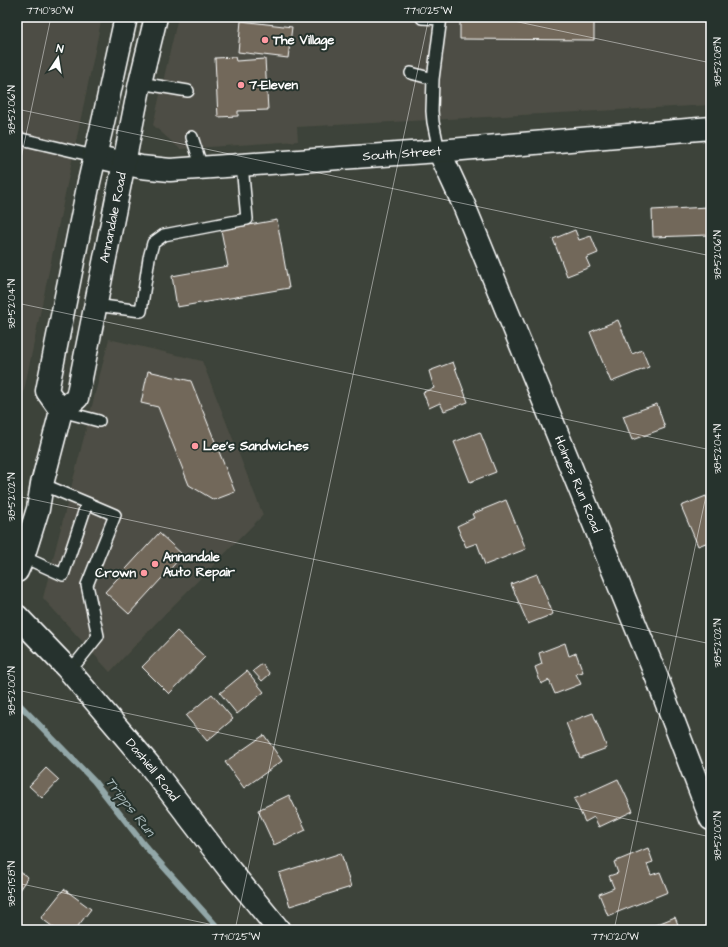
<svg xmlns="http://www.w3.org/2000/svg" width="728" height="947" font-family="'Architects Daughter',sans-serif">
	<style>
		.built { fill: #4d4e44 }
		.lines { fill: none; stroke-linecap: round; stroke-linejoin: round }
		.stream { stroke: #92a7a8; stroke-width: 6 }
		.building { fill: #72685a; stroke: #fff }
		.service-casing { stroke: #fff; stroke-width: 14 }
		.minor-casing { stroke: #fff; stroke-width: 25 }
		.secondary-casing { stroke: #fff; stroke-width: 25 }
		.service { stroke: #26332d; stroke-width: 11 }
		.minor { stroke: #26332d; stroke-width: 22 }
		.secondary { stroke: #26332d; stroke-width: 22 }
		.ticks { fill: none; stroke: #fff; stroke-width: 1; stroke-opacity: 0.45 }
		.poi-dot { fill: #ff9aa2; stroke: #26332d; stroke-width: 1.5 }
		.labels { text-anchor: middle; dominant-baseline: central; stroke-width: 4; stroke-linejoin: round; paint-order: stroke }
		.poi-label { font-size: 13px; font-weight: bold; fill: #fff; stroke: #26332d; text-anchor: start }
		.street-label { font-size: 13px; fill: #fff; stroke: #26332d }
		.water-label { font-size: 14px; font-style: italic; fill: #adbdbe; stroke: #26332d }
		.neatline { fill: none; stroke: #fff; stroke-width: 1.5 }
		.ticks-label { font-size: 10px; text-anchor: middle; fill: #fff }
	</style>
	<rect width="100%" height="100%" fill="#3d433a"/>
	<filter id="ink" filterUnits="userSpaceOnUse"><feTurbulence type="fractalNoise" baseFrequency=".025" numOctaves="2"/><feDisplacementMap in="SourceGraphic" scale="8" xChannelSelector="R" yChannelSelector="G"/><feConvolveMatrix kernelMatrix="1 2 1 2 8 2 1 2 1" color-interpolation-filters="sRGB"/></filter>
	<g filter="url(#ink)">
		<path class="built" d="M17,17H102L17,424Z
			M178,17H711V105L297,127L298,141L180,149L153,125Z
			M109,339L202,361L263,515L158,621L110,672L43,598Z"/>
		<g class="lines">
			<path class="stream" d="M17,702L94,781L145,846L220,930"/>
		</g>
		<path class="building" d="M460,17H594V40L460,39Z
			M241,21L292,27L288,58L238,52Z
			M235,57L236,61L265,59L268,110L238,111V116L218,117L215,58Z
			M708,207L709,235L653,237L652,210Z
			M277,220L289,288L177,307L172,276L228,266L221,230Z
			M575,230L579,240L591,236L598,253L586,258L590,267L567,276L553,239Z
			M618,320L632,354L642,350L649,367L611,382L590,332Z
			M453,362L468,402L444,411L440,403L429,408L423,392L434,388L429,371Z
			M148,371L191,381L235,492L214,500L189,485L158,407L141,403Z
			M657,404L665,428L632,440L623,416Z
			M480,432L496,472L470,482L454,442Z
			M706,496L711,508V541L698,546L681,506Z
			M506,500L526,549L485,565L477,543L466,547L457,526L474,518L472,514Z
			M159,533L183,555L129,614L105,592Z
			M537,574L553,614L528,624L511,584Z
			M177,631L205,657L169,694L142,667Z
			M565,643L569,656L576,653L583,672L576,674L581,684L555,694L549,680L541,684L535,667L542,664L539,653Z
			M262,664L270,674L262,681L253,671Z
			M247,671L264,692L237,714L220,693Z
			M212,694L233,719L207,741L186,716Z
			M593,713L607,748L580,758L566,723Z
			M264,735L282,761L244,788L225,762Z
			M46,768L59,780L42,798L29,786Z
			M618,779L633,811L599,827L594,817L585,822L574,799Z
			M289,795L306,830L274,845L258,810Z
			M648,848L653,862L647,864L651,875L660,872L668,892L608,916L599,894L614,888L609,876L618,873L614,862Z
			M341,853L351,887L290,906L279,873Z
			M17,870L28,877L17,893Z
			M64,889L91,909L75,930H57L41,918Z
			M675,917L680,930H643Z"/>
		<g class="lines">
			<defs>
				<path id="service" d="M422,18L441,19
					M411,73L433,79
					M140,83L188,91
					M192,137L202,168
					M17,138L94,156
					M439,151L433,122L432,111L433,79L441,17
					M95,305L141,311L149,258L153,243L164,235L247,219L242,165
					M61,411L99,421
					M42,484L87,503
					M19,555L63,575L87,503L115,515L87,585L98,636L70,671"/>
				<g id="minor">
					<path id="s1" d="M439,151L463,203L657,678L711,819"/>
					<path id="s2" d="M94,156L141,167L170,170L439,151L711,128"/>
					<path id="s3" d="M17,616L66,667L151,767L229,869L279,930"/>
				</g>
				<g id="secondary">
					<path d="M61,411L47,391L89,182L103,122L126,17"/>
					<path id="s4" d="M17,571L23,557L38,509L42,484L61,411L77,398L140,83L156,17"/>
				</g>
			</defs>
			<use href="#service" class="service-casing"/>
			<use href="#minor" class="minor-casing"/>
			<use href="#secondary" class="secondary-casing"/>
			<use href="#service" class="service"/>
			<use href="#minor" class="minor"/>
			<use href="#secondary" class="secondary"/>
		</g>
	</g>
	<path class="ticks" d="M495,17L711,63M17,109L711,256M17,177L51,17M17,303L711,450M17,496L711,644M17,690L711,837M17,883L237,930M235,930L429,17M614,930L711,472"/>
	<g class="poi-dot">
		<circle cx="265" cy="40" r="4"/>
		<circle cx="241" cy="85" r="4"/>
		<circle cx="195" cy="446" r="4"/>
		<circle cx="155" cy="564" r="4"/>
		<circle cx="144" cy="573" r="4"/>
	</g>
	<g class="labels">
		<g class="poi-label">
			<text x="273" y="40">The Village</text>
			<text x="249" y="85">7-Eleven</text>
			<text x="203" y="446">Lee's Sandwiches</text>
			<text x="163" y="557">Annandale<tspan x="163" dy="15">Auto Repair</tspan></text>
			<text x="136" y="573" text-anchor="end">Crown</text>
		</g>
		<g class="street-label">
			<text stroke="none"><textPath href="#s2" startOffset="310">South Street</textPath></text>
			<text stroke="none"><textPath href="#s4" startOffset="371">Annandale Road</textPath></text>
			<text stroke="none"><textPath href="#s1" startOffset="361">Holmes Run Road</textPath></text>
			<text stroke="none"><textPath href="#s3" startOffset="205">Dashiell Road</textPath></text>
		</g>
		<g class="water-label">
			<text transform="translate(130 807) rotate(52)">Tripps Run</text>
		</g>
	</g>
	<rect width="728" height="947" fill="none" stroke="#26332d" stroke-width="44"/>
	<g transform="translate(58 58) rotate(12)" stroke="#26332d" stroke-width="3" paint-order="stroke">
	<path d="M0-3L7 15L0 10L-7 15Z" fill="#ffffff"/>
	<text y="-6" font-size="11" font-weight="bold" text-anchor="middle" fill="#ffffff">N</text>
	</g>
	<rect x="22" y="22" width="684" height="903" class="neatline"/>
	<g class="ticks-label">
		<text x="50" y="14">77°10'30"W</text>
		<text x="428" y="14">77°10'25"W</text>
		<text transform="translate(717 62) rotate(-90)" y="4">38°52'08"N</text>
		<text transform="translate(11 110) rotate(-90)" y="4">38°52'06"N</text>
		<text transform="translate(717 255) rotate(-90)" y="4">38°52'06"N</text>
		<text transform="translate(11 304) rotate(-90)" y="4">38°52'04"N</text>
		<text transform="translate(717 449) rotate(-90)" y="4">38°52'04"N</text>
		<text transform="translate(11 497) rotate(-90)" y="4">38°52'02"N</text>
		<text transform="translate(717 643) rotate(-90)" y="4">38°52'02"N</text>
		<text transform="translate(11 691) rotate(-90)" y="4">38°52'00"N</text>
		<text transform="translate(717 836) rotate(-90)" y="4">38°52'00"N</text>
		<text transform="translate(11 884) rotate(-90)" y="4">38°51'58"N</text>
		<text x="236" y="940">77°10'25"W</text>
		<text x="615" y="940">77°10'20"W</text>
	</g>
</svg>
